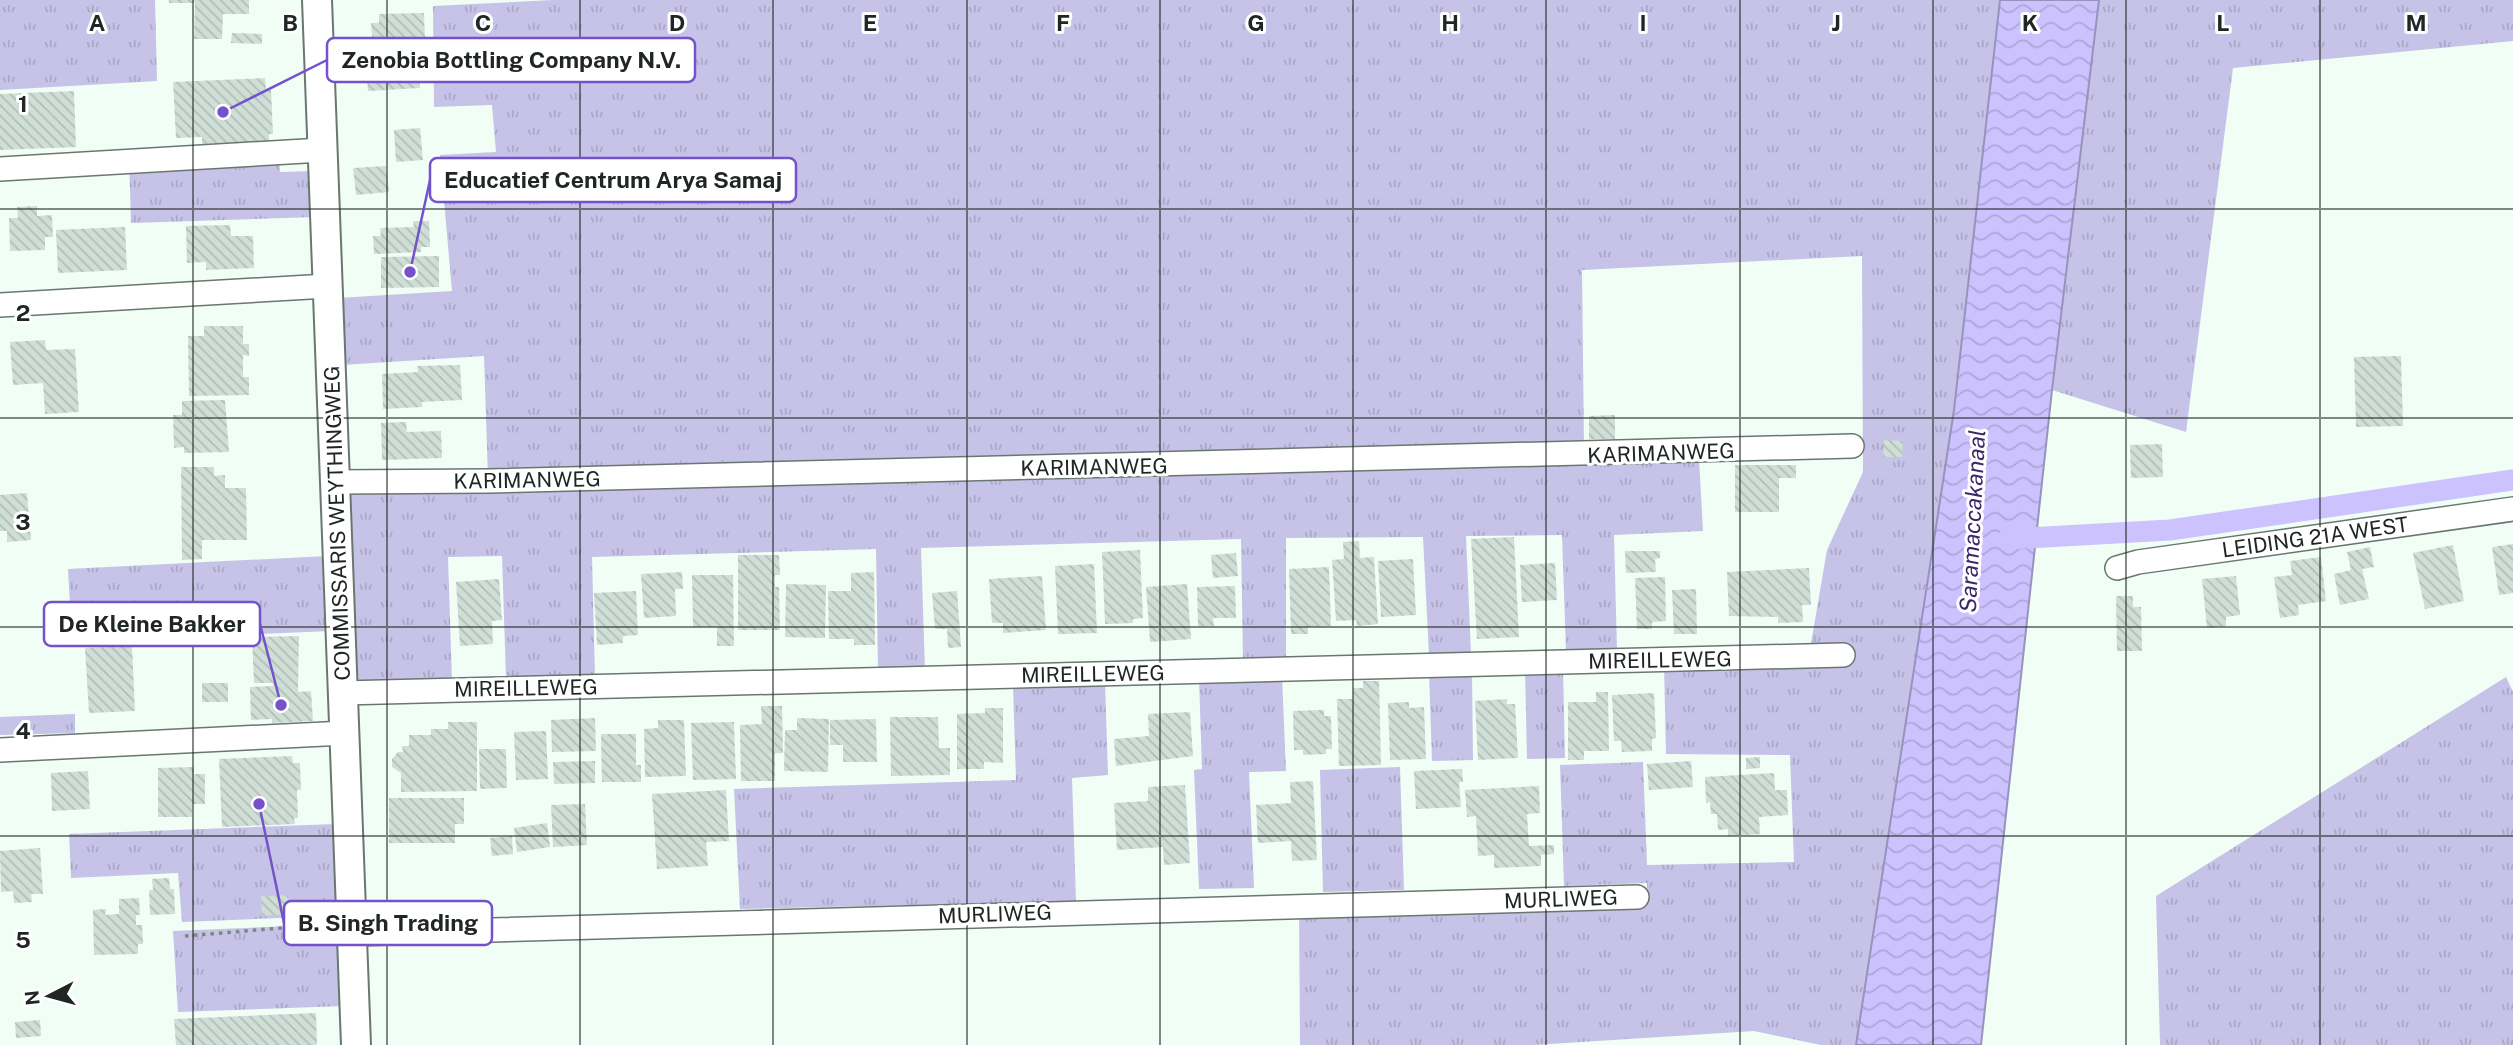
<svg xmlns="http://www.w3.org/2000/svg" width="2513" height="1045" font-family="'Public Sans',sans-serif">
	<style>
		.grass { fill: url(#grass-tufts) }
		.water { fill: url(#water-waves); stroke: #9893bc; stroke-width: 2 }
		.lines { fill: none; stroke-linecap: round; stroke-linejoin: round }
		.canal { stroke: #cbc2fe; stroke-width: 21 }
		.building { fill: url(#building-back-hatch) }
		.minor-casing { stroke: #6a7770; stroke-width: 26 }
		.major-casing { stroke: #6a7770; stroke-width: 32 }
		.path { stroke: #7e8882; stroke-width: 3.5; stroke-dasharray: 3.5 5; stroke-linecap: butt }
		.minor { stroke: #fff; stroke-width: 23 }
		.major { stroke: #fff; stroke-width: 28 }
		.grid { fill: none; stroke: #202623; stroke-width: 2; stroke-opacity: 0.55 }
		.labels { text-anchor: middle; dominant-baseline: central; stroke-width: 6; stroke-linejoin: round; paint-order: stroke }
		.street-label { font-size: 21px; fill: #202623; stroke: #fff }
		.water-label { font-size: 23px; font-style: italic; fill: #3a276b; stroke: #fff }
		.grid-label { font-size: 23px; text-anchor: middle; font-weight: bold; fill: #202623; stroke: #fff; stroke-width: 6; stroke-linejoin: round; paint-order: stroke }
		.leader { fill: none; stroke: #7352cc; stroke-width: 2.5 }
		.callout-dot { fill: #7352cc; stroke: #fff; stroke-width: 2.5 }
		.callout { fill: #fff; stroke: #7352cc; stroke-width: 2.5 }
		.callout-label { font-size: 23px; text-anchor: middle; font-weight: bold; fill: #202623 }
	</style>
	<defs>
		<pattern id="grass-tufts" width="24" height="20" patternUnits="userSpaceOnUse" patternTransform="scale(1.75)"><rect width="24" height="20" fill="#c7c2e7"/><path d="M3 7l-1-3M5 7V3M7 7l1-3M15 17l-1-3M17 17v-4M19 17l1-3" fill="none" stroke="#aba7c6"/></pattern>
		<pattern id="water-waves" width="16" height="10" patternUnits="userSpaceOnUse" patternTransform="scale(1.75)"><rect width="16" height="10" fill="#cbc2fe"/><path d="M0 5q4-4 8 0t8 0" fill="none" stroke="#aea7d9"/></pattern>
		<pattern id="building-back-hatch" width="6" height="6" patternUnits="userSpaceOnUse" patternTransform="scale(1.75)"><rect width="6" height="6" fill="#cfded6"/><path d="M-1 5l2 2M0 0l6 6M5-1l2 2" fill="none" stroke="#b1beb7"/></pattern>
	</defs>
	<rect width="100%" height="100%" fill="#f0fef6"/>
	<path class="grass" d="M0,0H155L157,81L0,90Z
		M553,0H2000L1954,410L1856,1045H1821L1754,1031L1534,1045H1300L1299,907L1647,899V883L1564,886L1560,765L1643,762L1647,865L1794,862L1790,755L1666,754L1664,664L1810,649L1827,550L1863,472L1862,256L1582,270L1584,450L488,477L484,356L342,365L338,298L452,291L440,155L496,152L492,105L434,107L433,6Z
		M2099,0H2513V41L2233,68L2186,432L2052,390Z
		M279,151L280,172L313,171L314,217L131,223L129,156Z
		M1699,459L1703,531L1614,535L1617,651L1566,652L1562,535L1466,536L1471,654L1429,655L1423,537L1286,538V660L1243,661L1241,539L921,548L925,671H878L876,549L592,557L595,677L506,678L502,556L448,557L452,681L362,682L356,677L347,494L356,488Z
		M327,556L330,631L72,642L68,569Z
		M1563,669L1565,758L1527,759L1525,670Z
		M1472,671L1473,760L1432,761L1429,672Z
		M1282,677L1286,771L1249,772L1254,888L1199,889L1194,770L1202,769L1199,678Z
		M2506,677L2513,692V1045H2160L2156,896Z
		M1105,683L1108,775L1072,778L1076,901L740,909L734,789L1016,780L1013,686Z
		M75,714V733L0,735V717Z
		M1400,767L1404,890L1323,892L1320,770Z
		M336,824L339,908L335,912L304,917L182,922L178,873L71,878L69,834Z
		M341,920L344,1006L178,1012L173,931L311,925Z"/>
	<path class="water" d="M2000,0H2099L2052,390L1981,1045H1856L1954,410Z"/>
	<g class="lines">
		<path class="canal" d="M2008,539L2170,530L2513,480"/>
	</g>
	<path class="building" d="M169,0H249V14H223L222,39H194L195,3H169Z
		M424,13L425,41L396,42V48L373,49L371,23H379V14Z
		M232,33L262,34V44L231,43Z
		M417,52L420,88L368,91L366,62L404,60L403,53Z
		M265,78L266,90H271L273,134H269V141L202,144V137L176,138L173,82Z
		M74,91L76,147L0,150V94Z
		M420,128L423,160L396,162L394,130Z
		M386,166L389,192L356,195L353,168Z
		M37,206V216L52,215L53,237H45V250L10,251L9,218H18L17,207Z
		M413,221H429L430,247H421V252L374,254L373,236H381L380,228L414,227Z
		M230,225L231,236H253L254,268L206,270V262L187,263L186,226Z
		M125,227L127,270L58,273L56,230Z
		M439,256V287L381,288V257Z
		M204,326H243V344H249V356L243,355V377H249V395L189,396L188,336H204Z
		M45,340L46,350L75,349L79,412L45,414L43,383L13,385L10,342Z
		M2401,356L2403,426L2356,427L2354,357Z
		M460,365L462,400L422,402V407L383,409L382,374L418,372L417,366Z
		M225,400L229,452L184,453V447L174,448L173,415H182V401Z
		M1615,415V439H1589V416Z
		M406,422L407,432L441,431L442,458L382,460L381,423Z
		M1884,440L1903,441L1902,457H1883Z
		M2162,444L2163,477L2131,478L2130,445Z
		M1735,465H1796V478H1779V512H1735Z
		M181,467H214V476L225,475V488H246L247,540H202V559L182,560Z
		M27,493L31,540L7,542V531H0V495Z
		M1514,537L1519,637L1477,639L1471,539Z
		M1359,541L1360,558L1374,557L1378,624L1357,626L1356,620L1336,621L1332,560L1344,559L1343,542Z
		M2513,544V593L2499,595L2492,547Z
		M2453,545L2464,601L2425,609L2413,553Z
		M2370,547L2374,567L2362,569L2369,599L2340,605L2334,574L2351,570L2347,552Z
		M1140,550L1143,618L1133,619V623L1105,624L1102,552Z
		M1625,551H1660V558L1655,559L1656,572L1626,573Z
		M1236,553L1238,576L1213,578L1211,555Z
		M738,555H779L780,575H775V587H779L780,630H738Z
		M2321,557L2326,601L2298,605L2299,615L2280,618L2274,577L2292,575L2290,561Z
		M1413,559L1416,615L1381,617L1378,561Z
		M1555,563L1557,600L1522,602L1520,565Z
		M1094,564L1097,633L1058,634L1055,566Z
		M1329,567L1331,626L1308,627V634H1291L1289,569Z
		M1809,568L1811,605H1802L1803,622L1778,623V617L1729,616L1727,572Z
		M682,572L683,589H675L676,616L644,618L641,574Z
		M874,572L875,645H854V639H829L828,591H851V573Z
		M692,575H733L734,646H717V627H693Z
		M1042,576L1046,630L1003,633V623H992L989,579Z
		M2236,576L2240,615L2226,617V626L2207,628L2202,579Z
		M1665,577L1666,621L1652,622V629H1637L1635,578Z
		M499,579L502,620L492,621L493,644L460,646L456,582Z
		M786,584L826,585L825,638L785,637Z
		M1187,584L1191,639L1150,642L1146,587Z
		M1235,586L1236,618H1213L1214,626H1198L1197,587Z
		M1696,589L1697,634H1674L1672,590Z
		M636,591L638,635L623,636V643L597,645L594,593Z
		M957,591L961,647L948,648L947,629H935L932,593Z
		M2116,596H2133V607H2141L2142,651H2117Z
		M299,636L298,692L311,691L313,721L272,723V719L251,720L250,687L273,686V683H254L252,637Z
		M132,646L135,711L89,713L85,648Z
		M1363,681H1379L1381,765L1339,766L1337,699H1353V688H1363Z
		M202,683H228V702H202Z
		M1596,692H1608L1609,751H1584V760H1568V702H1596Z
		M1654,693L1656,738L1652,739V751L1622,752L1621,741H1614L1612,695Z
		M1507,699V704H1515L1518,758L1478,760L1475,701Z
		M1409,702V708L1424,707L1426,759L1390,760L1388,703Z
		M761,706H782L783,753H775V781H741L740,725L762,724Z
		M985,708H1003V763L984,762V769H957V714L985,713Z
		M1324,710V716H1331L1332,749H1326V754L1303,755V750H1294L1293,711Z
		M1190,712L1193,756L1116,766L1114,739L1149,736L1148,714Z
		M890,717H938L939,748H950V775L891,776Z
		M595,718L596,751L552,752L551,720Z
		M797,718L829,719L828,772L784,771L785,730H797Z
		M876,719L877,762H843V745H830V720Z
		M658,720H684L686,776L645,777L644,729L658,728Z
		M448,722H477V791L401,792V773L392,767V759L398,752H403L402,746H409V735H431V729H448Z
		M734,722L736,779L693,780L691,723Z
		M546,731L548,779L516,780L514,732Z
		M601,734H636V765H641V782H602Z
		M479,749H506L507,788L480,789Z
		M292,756L293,763H300L301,790H297L298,818H294L295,824L222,827L219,759Z
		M1760,757V768L1746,769V758Z
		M595,761V783L554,784L553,762Z
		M1691,761L1693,787L1649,790L1647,764Z
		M194,767V774H205V804H192V817H158V768Z
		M1462,769L1463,782H1459L1461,807L1416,809L1414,771Z
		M88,771L90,809L52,811L51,773Z
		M1774,773L1775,790H1787L1788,815L1759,817L1760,834L1728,836V829L1718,830L1717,814H1711L1710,802L1706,803L1705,777Z
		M1313,781L1317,860L1292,861L1291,841L1258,843L1256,805L1291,803L1290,782Z
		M1185,785L1190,863L1164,865L1163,847L1117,850L1114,803L1148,801V787Z
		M1539,786L1540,813L1527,814L1529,846L1554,845V854L1541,855V866L1494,868V855L1478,856L1476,816L1467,817L1465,790Z
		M726,790L729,841L706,842L708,866L657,869L652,794Z
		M389,798H464V824H455V843H389Z
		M585,804L587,845L553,847L551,805Z
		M547,823L550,847L517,852L514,828Z
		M512,836L513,854L492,856L490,838Z
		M40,848L43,894H31L32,902L14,903L13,891L1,892L0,851Z
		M169,878L170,889H174L175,914L150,915L149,890H153L152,879Z
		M288,895V914L262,916L261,896Z
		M139,898L140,915H136V925H142L143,944H138V954L94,955L93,910L106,909L105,915L119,914V899Z
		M316,1013L317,1045H176L174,1019Z
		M40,1020L41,1036L16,1038L15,1022Z"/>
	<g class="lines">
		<defs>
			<path id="minor" d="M0,169L322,150
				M0,305L327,286
				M335,482L489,481L1852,446
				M2117,568L2138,562L2513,509
				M343,693L1843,655
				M0,750L345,733
				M352,934L1637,897"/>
			<path id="major" d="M317,0L356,1045"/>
		</defs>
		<use href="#minor" class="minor-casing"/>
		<use href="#major" class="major-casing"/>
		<path class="path" d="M185,936L329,924"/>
		<use href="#minor" class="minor"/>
		<use href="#major" class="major"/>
	</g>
	<path class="grid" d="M193,0V1045M387,0V1045M580,0V1045M773,0V1045M967,0V1045M1160,0V1045M1353,0V1045M1546,0V1045M1740,0V1045M1933,0V1045M2126,0V1045M2320,0V1045M0,209H2513M0,418H2513M0,627H2513M0,836H2513"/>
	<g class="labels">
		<g class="street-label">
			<text transform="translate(1661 453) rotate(-2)">KARIMANWEG</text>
			<text transform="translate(1094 467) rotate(-1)">KARIMANWEG</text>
			<text transform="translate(527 480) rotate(-1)">KARIMANWEG</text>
			<text transform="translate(337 523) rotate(-92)">COMMISSARIS WEYTHINGWEG</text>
			<text transform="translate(2315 537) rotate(-8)">LEIDING 21A WEST</text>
			<text transform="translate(1660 660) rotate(-1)">MIREILLEWEG</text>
			<text transform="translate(1093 674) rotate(-1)">MIREILLEWEG</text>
			<text transform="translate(526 688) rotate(-1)">MIREILLEWEG</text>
			<text transform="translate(1561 899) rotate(-2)">MURLIWEG</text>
			<text transform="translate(995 914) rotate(-2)">MURLIWEG</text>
		</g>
		<g class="water-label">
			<text transform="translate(1972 521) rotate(-87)">Saramaccakanaal</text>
		</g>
	</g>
	<g class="grid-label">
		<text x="97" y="31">A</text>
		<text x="290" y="31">B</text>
		<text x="483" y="31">C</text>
		<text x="677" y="31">D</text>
		<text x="870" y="31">E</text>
		<text x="1063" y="31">F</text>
		<text x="1256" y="31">G</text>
		<text x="1450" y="31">H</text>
		<text x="1643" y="31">I</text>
		<text x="1836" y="31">J</text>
		<text x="2030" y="31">K</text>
		<text x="2223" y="31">L</text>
		<text x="2416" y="31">M</text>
		<text x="23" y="112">1</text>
		<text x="23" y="321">2</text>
		<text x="23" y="530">3</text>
		<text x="23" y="739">4</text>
		<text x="23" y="948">5</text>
	</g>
	<path class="leader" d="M223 112L327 60M410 272L430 180M281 705L260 624M259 804L284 923"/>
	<g class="callout-dot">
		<circle cx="223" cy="112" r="7"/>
		<circle cx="410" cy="272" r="7"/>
		<circle cx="281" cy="705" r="7"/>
		<circle cx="259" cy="804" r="7"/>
	</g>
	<g class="callout">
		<rect x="327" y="38" width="368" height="44" rx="7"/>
		<rect x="430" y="158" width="366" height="44" rx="7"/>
		<rect x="44" y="602" width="216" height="44" rx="7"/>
		<rect x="284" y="901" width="208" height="44" rx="7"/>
	</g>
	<g class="callout-label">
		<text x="511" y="68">Zenobia Bottling Company N.V.</text>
		<text x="613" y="188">Educatief Centrum Arya Samaj</text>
		<text x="152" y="632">De Kleine Bakker</text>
		<text x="388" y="931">B. Singh Trading</text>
	</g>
	<g transform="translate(49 996) rotate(264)" stroke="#ffffff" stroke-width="5" paint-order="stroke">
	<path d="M0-5L12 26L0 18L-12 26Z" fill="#202623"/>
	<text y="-10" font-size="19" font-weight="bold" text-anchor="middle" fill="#202623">N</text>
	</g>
</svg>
